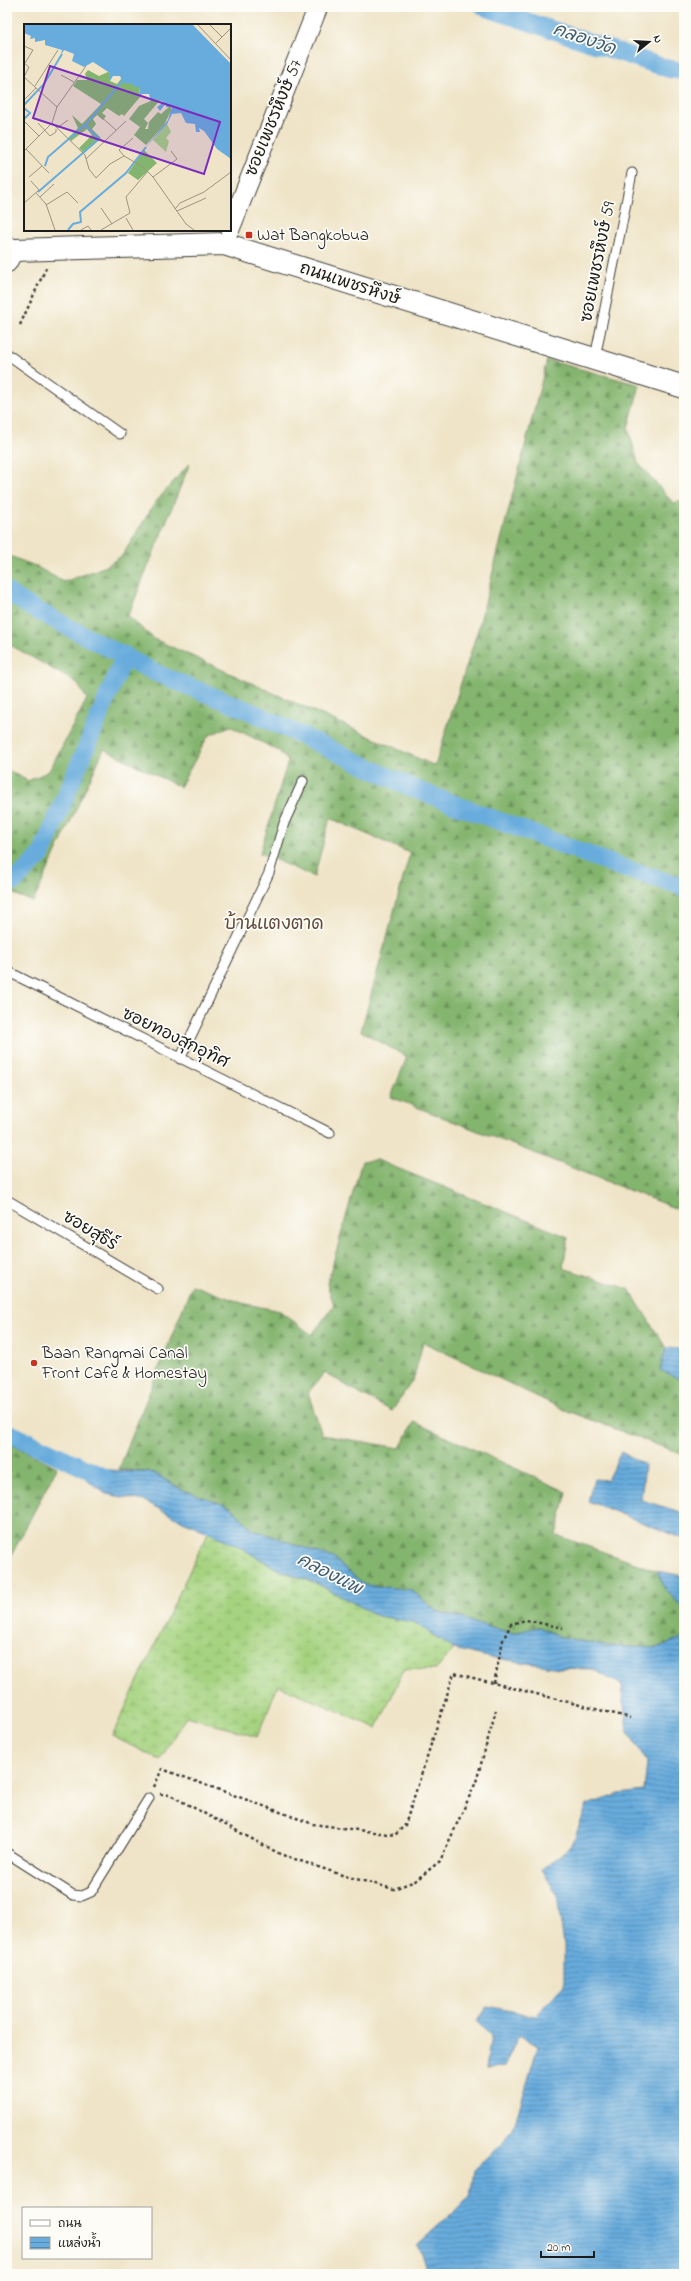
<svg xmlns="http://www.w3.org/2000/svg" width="691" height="2281" font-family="'Indie Flower','Playpen Sans Thai',sans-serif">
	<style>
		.forest { fill: url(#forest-firs); stroke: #506845 }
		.wetland { fill: url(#wetland-marsh); stroke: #61784e }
		.water { fill: url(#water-rules); stroke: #42647c }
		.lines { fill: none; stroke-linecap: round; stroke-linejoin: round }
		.canal { stroke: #68acdd; stroke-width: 18 }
		.lane-casing { stroke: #3c3a36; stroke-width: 11 }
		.street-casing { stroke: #3c3a36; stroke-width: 21 }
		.secondary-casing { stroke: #3c3a36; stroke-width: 24 }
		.path { stroke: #3c3a36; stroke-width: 2.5; stroke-dasharray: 3 3; stroke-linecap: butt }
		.lane { stroke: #fff; stroke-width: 9 }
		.street { stroke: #fff; stroke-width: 19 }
		.secondary { stroke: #fff; stroke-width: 22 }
		.poi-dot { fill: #c8321e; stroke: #fdfcf7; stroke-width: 1.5 }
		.labels { text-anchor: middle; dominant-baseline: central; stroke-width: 3.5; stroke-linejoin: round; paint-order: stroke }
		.street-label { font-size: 17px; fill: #1c1c1c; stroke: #fdfcf7 }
		.poi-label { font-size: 17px; fill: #1c1c1c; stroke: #fdfcf7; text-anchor: start }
		.water-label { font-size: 18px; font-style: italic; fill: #3e5d73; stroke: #fdfcf7 }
		.neighbourhood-label { font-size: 18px; fill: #614b3b; stroke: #fdfcf7 }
		.inset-river { fill: none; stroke: #68acdd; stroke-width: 2 }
		.inset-road { fill: none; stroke: #9b9483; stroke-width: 1 }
		.view { fill: #7b2cbf; fill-opacity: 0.15; stroke: #7b2cbf; stroke-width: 2 }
		.inset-edge { fill: none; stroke: #1c1c1c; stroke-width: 2 }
	</style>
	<defs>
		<pattern id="forest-firs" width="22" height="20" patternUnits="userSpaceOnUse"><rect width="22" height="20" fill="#84b56e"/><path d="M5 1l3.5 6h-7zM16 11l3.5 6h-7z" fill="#6b925a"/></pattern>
		<pattern id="wetland-marsh" width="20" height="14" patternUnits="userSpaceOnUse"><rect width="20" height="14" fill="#a6d380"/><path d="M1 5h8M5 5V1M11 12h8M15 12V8" fill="none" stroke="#8eb56e"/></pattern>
		<pattern id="water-rules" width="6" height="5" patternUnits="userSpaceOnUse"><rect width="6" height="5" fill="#68acdd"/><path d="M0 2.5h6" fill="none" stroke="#558bb2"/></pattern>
	</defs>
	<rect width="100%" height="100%" fill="#fdfcf7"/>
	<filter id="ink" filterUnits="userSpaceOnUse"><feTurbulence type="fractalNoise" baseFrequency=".025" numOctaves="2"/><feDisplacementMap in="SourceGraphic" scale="8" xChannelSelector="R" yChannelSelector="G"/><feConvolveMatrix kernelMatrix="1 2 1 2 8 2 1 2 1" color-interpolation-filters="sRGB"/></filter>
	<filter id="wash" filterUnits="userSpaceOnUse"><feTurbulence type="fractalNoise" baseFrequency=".012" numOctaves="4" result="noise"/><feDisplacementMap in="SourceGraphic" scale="16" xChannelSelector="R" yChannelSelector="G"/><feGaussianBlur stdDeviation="0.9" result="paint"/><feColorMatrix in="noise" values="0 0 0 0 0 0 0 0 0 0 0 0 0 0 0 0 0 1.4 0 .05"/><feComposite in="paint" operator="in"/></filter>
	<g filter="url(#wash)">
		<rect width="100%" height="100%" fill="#efe4c7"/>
		<path class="forest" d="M547,360L640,385L628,428L638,463L673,503L684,501L682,1211L391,1097L407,1057L361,1031L410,853L330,818L314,877L260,853L288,761L279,751L230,726L208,736L180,787L104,749L33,902L7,891V770L28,781L49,771L87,699L77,683L7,643V555L35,566L64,582L104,567L122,556L155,503L190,463L128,616L154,639L435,766L479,626Z
			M377,1160L568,1237L563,1268L629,1289L666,1348L660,1370L684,1381V1455L565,1410L423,1342L414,1378L392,1411L360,1394L325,1372L308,1393L322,1435L400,1448L414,1422L567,1492L556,1535L657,1571L665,1589L684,1609V1637L656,1648L607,1646L561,1637L539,1627L512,1633L436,1611L412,1590L365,1585L333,1558L252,1529L231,1507L181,1489L154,1473L119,1469L192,1285L242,1303L280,1311L312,1335L334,1305L327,1284L362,1161Z
			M7,1442L57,1467L7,1564Z"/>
		<path class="wetland" d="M208,1532L235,1544L277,1569L318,1584L378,1616L414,1622L454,1649L436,1670L404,1669L377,1728L278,1685L257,1737L186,1716L160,1760L112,1736Z"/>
		<path class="water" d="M666,1348L684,1349V1381L660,1370Z
			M621,1452L645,1465L641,1500L684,1513V1539L588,1501L594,1479L607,1480Z
			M83,1468L154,1473L181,1489L231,1507L252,1529L333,1558L365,1585L412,1590L436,1611L512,1633L539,1627L561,1637L607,1646L656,1648L684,1637V2274H422L426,2267L417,2245L470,2197L474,2170L501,2145L515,2123L538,2046L519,2035L504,2067L486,2068L491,2036L477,2022L487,2006L536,2016L564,1986V1945L557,1894L542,1870L572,1845L587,1805L619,1794L644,1791L647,1762L627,1730L622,1685L592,1669L559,1668L483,1656L454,1649L414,1622L378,1616L318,1584L277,1569L235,1544L174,1517L145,1501L106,1494L87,1480Z
			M657,1571L684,1576V1609L665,1589Z"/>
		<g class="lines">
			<path class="canal" d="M484,7L669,69L684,71
				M7,592L32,608L156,673L252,712L412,788L623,868L684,887
				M7,878L14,882L41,855L125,655
				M7,1432L104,1477"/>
		</g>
	</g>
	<g filter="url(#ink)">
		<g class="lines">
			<defs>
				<path id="lane" d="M7,354L120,434
					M595,358L632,173
					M7,971L330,1133
					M180,1059L269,873L284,823L303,781
					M7,1200L158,1289
					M7,1853L73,1895L82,1896L91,1892L149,1798"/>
				<path id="street" d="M230,229L318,7
					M7,263L14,250"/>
				<path id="secondary" d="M7,248L14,250L224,244L684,387"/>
			</defs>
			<use href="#lane" class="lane-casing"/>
			<use href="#street" class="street-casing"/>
			<use href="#secondary" class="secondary-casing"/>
			<path class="path" d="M20,325L46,268
				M494,1683L503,1640L511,1624L526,1620L563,1628
				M154,1787L162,1769L313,1824L395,1835L405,1825L454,1673L631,1718
				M160,1794L170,1795L280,1854L345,1876L394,1889L415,1881L440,1861L476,1782L496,1710"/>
			<use href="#lane" class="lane"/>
			<use href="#street" class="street"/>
			<use href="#secondary" class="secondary"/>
		</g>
	</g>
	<g class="poi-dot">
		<rect x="245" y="231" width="8" height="8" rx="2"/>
		<circle cx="34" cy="1363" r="4"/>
	</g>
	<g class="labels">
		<g class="street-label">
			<text transform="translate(274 118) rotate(-68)">ซอยเพชรหึงษ์ 57</text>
			<text transform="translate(598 262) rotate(-79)">ซอยเพชรหึงษ์ 59</text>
			<text transform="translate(350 284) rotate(18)">ถนนเพชรหึงษ์</text>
			<text transform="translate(175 1038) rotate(26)">ซอยทองสุกอุทิศ</text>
			<text transform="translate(90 1231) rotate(31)">ซอยสุธีร์</text>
		</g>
		<g class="poi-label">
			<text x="257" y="235">Wat Bangkobua</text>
			<text x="42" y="1353">Baan Rangmai Canal<tspan x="42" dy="20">Front Cafe &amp; Homestay</tspan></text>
		</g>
		<g class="water-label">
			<text transform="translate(584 40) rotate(19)">คลองวัด</text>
			<text transform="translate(329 1575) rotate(27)">คลองแพ</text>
		</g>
		<g class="neighbourhood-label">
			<text x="274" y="925">บ้านแตงตาด</text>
		</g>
	</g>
	<g transform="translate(24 24)">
		<rect width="207" height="207" fill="#efe4c7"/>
		<path d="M64,46L75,52L84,48L87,49L86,57L93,60L97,55L105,58L109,60V65L110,63H115L116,73L100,92L98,90L95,92L83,84L78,89L82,92L79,96L73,91L69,95L72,100L68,105L77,114L60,129L55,124L68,111L63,105L47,117L44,114L54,104L48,91L58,100L77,80L49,62L53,56H63L61,50ZM131,75L136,76L120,95L124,99L121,105H124L125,98L134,88L137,90L146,82L148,85L140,101L122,121L110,111L116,103L105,95L115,82ZM120,126L133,139L114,156L104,149Z" fill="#84b56e"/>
		<path d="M143,100L147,108L142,114L145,117L142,128L129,116Z" fill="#a6d380"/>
		<path d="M0,1H169L207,40V135L193,125L180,107L175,104L176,108H172L171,100L162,99L157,89L148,90L143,100L121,124L144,96L148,83H142V79L136,87L133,83L140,78L131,75L127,78L125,70H118L116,73L115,63H110L109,66V60L99,59L96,52H89L86,57V49L69,38L60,43L48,37L50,30L40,26L37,31L38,26L21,21V16L11,18V14L6,15L7,12L0,9Z" fill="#68acdd"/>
		<path class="inset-river" d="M0,81L20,60L38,30M0,84L6,89L0,95M21,142L24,133L63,99L100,55M14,168L75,115L61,101M44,206L49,200L57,198L56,188L102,149L122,123"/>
		<path class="inset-road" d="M174,1L207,36M186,1L198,13M192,19L207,4M0,22L9,26L1,39M37,51L50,58M0,53L33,83M0,53L5,43L0,39M11,62L34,26M0,76L12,64M75,91L92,106M0,97L15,112M14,99L26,112L32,108V105M28,99L61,131L65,145L72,154L86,140L100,132L119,143L129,153L162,200L170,206M33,104L44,96M2,125L25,149M0,127L28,99L33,83L62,42M100,132L95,126L109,114M62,135L102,97M5,153L18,142M129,153L153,135L147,127M12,169L22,180L31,206M16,173L30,160M0,179L15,166L7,157M22,181L43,168L54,179M77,184L88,200M151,185L156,179L180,168L207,148M153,187L182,174M102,194L109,206M57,206L64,202L67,206M77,206L106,189L102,173L124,147"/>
		<path class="view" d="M26,42L196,98L180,150L9,94Z"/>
		<rect width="207" height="207" class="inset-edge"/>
	</g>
	<rect width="691" height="2281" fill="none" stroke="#fdfcf7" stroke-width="24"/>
	<rect x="22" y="2207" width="130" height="52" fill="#fdfcf7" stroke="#a3a29f"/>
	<rect x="30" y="2220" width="20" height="6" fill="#ffffff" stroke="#a3a29f"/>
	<text x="58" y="2227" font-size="12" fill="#1c1c1c">ถนน</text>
	<rect x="30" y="2237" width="20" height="12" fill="url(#water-rules)" stroke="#a3a29f"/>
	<text x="58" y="2247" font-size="12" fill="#1c1c1c">แหล่งน้ำ</text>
	<g transform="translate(649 42) rotate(72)" stroke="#fdfcf7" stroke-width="3" paint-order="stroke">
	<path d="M0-3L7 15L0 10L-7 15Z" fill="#1c1c1c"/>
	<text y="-6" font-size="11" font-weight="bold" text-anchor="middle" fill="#1c1c1c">N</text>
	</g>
	<path d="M541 2251v6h53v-6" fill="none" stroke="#1c1c1c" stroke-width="2"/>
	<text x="547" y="2251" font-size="12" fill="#1c1c1c" stroke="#fdfcf7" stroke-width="3" paint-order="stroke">20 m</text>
</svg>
